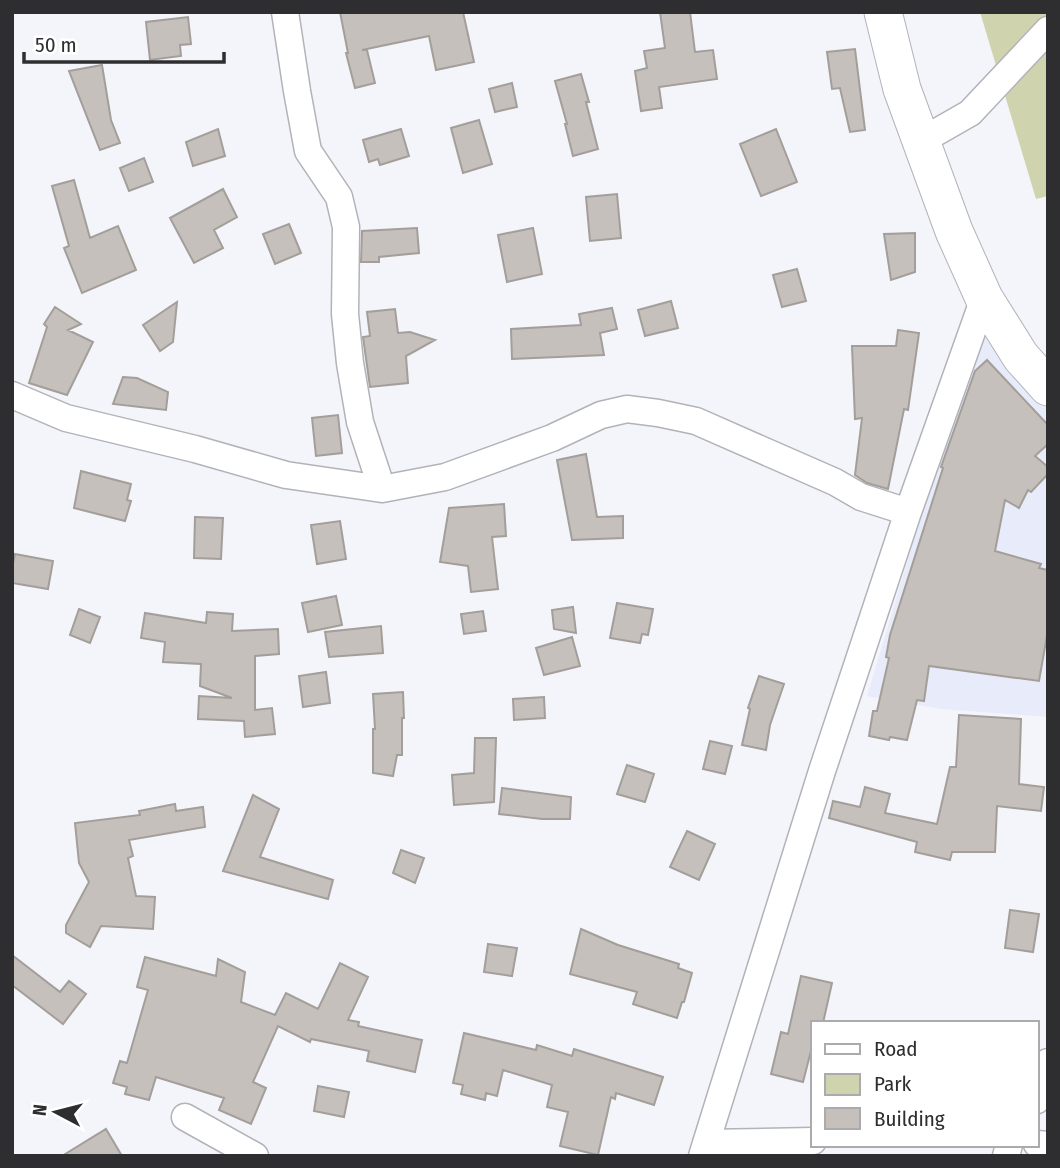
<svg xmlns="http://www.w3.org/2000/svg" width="1060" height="1168" font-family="'Fira Sans Condensed',sans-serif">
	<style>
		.built { fill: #e8ebf9 }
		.green { fill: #cfd4ae }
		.building { fill: #c5c0bb; stroke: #a39e99; stroke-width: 2 }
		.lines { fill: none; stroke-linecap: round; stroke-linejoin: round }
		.minor-casing { stroke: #b2b3b9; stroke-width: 29 }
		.secondary-casing { stroke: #b2b3b9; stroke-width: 39 }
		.minor { stroke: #fff; stroke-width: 26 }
		.secondary { stroke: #fff; stroke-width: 37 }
	</style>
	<rect width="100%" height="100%" fill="#f4f5fb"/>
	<path class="built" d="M983,333L1048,402V717L941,709L867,696L940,453Z"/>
	<path class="green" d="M980,12H1048V196L1036,199Z"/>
	<path class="building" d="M340,12H463L474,62L436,70L429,36L362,50H367L375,83L355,88L346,53H348Z
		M660,12H690L695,52L713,50L717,79L659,87L662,108L641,111L635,71L647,68L644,51L665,48Z
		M188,17L191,44L180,45L181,56L150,60L146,22Z
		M855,49L865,130L850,132L840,88L832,89L827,52Z
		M102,65L111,120L120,143L100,150L69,71Z
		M581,74L589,102H586L598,149L573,156L565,124H567L555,81Z
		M512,83L517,107L495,112L489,89Z
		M479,120L492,164L463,173L451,128Z
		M218,129L225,156L193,166L186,142Z
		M401,129L409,156L380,165L378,159L369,162L363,140Z
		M776,129L797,182L761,196L740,144Z
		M144,158L153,182L129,191L120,168Z
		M74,180L90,238L118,226L136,270L82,293L64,248L69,246L52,186Z
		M223,189L237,217L214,230L223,248L194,263L170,218Z
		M617,194L621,238L590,241L586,197Z
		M289,224L301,253L275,264L263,234Z
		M417,228L419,253L379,257V262H361L362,231Z
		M533,228L542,274L507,282L498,235Z
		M915,233V272L891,280L884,234Z
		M797,269L806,301L782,307L773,275Z
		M671,301L678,328L645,336L638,310Z
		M177,302L173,342L160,351L143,325Z
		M55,307L81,324L68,330L93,342L67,395L29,383L47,327L44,324Z
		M612,308L617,329L600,333L604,355L512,359L511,329L581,325L579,314Z
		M395,309L398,333L410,332L435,340L406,356L408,383L370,387L363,337L370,336L367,312Z
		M898,330L919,333L908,410L904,409L888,489L867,483L855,475L862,418L855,419L852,346H896Z
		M987,360L1048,425V444L1035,456L1048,467V474L1031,492L1028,490L1019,508L1005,500L995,551L1041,564L1039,568L1048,570V630L1039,681L929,666L924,701L917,700L907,740L890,737L889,740L869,736L873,711H877L889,658L886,657L890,635L943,468L941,467L975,371Z
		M123,377L137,378L168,392L166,410L113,404Z
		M338,415L342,453L316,456L312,418Z
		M586,454L597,517L623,516V538L572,540L557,460Z
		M81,471L131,484L127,500L131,501L125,521L74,508Z
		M504,504L506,536L492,537L498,589L471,592L468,566L440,562L449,508Z
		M195,517L223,518L221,559L194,558Z
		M340,521L346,559L317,564L311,525Z
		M15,554L53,561L48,589L12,583V568Z
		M336,596L342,625L308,632L302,603Z
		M617,603L653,609L648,635L642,634L640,643L610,638Z
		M573,607L576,633L554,629L552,610Z
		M79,609L100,617L90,643L70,635Z
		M483,611L486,631L464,634L461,614Z
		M207,612L233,614L232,631L278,629L279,654L255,656V710L272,708L275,734L245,737L244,721L198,719L199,696L232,698L200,686L201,664L163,662L165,642L141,638L145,613L206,623Z
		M381,626L383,653L329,657L325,632Z
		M572,637L580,666L544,675L536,648Z
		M326,672L330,703L303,707L299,676Z
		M759,676L784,684L770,725L766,750L742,745L750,709L748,708Z
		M403,692L404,718H402V755H397L393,776L373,773V729H375L373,694Z
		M544,697L545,718L514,720L513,699Z
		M959,715L1021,719L1019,784L1044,787L1041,811L997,806L995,852H952L950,860L915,852L917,842L829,818L833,801L860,807L865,787L890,794L885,813L937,824L950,767H956Z
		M475,738H496L494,802L454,805L452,775L474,773Z
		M710,741L732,746L725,774L703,769Z
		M627,765L654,774L645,802L617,794Z
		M502,788L571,797L570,819H542L499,814Z
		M253,795L279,809L260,857L333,880L328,899L223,871Z
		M175,804L176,811L203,807L205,827L129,840L133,856L128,858L136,896L155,897L153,929L101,926L90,947L66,933V925L89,882L79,863L75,823L140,815L139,811Z
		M687,831L715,844L699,880L670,867Z
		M401,850L424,858L415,883L393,873Z
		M1010,910L1039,914L1033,952L1005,948Z
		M581,929L618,945L679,964L678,968L692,973L684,1002H682L677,1018L633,1004L637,992L570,974Z
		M488,944L517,948L512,976L484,972Z
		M12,955L60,992L69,981L86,994L63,1024L12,985Z
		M145,957L216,976L218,959L245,972L241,1002L275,1015L286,993L318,1009L340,963L368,977L348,1020L359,1022L358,1026L422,1040L415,1072L367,1061L369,1051L311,1039L310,1042L278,1026L253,1082L266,1088L251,1124L219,1110L224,1098L156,1077L149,1100L125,1094L127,1087L113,1083L120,1061L127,1063L148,990L137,987Z
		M801,976L832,983L823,1023H813V1043L803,1082L771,1074L781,1032L788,1034Z
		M464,1033L536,1050L537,1045L572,1056L574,1049L663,1077L654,1105L616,1093L615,1099L611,1097L598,1155L560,1146L568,1112L547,1107L552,1085L503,1070L497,1096L486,1093L485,1100L461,1094L463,1085L453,1083Z
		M318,1086L349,1092L344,1117L314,1111Z
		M106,1129L122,1156H62Z"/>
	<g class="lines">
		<defs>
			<path id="minor" d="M285,12L297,91L308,151L339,197L346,227L345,314L350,363L360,422L382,489
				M921,141L970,113L1048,30
				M12,395L66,418L195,449L286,475L382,489L445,477L552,438L601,415L627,409L658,413L696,421L835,482L861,497L908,512
				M1037,1100L1048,1062
				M185,1117L255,1156
				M706,1143L813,1141
				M1037,1144L1048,1145
				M702,1156L822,771L908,512L984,298
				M1006,1156L1009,1145"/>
			<path id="secondary" d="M883,12L902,89L954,231L984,298L1021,357L1048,387"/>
		</defs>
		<use href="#minor" class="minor-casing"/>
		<use href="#secondary" class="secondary-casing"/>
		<use href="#minor" class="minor"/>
		<use href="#secondary" class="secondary"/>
	</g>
	<rect width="1060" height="1168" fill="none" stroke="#2e2e31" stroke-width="28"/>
	<rect x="811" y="1021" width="228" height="126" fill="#ffffff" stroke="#ababad" stroke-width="2"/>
	<rect x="825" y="1044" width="35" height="10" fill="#ffffff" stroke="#ababad" stroke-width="2"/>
	<text x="874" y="1056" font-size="21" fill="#2e2e31">Road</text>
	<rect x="825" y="1074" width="35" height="21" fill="#cfd4ae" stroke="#ababad" stroke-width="2"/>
	<text x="874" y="1091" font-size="21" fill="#2e2e31">Park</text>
	<rect x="825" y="1108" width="35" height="21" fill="#c5c0bb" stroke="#ababad" stroke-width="2"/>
	<text x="874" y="1126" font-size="21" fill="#2e2e31">Building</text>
	<g transform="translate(56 1112) rotate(277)" stroke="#ffffff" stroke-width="5" paint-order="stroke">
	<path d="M0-5L12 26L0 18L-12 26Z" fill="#2e2e31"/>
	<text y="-10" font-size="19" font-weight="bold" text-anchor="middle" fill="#2e2e31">N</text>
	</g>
	<path d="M24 52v10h200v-10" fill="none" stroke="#2e2e31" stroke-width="3.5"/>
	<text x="35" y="52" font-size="21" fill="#2e2e31" stroke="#ffffff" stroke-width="5" paint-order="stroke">50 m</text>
</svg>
